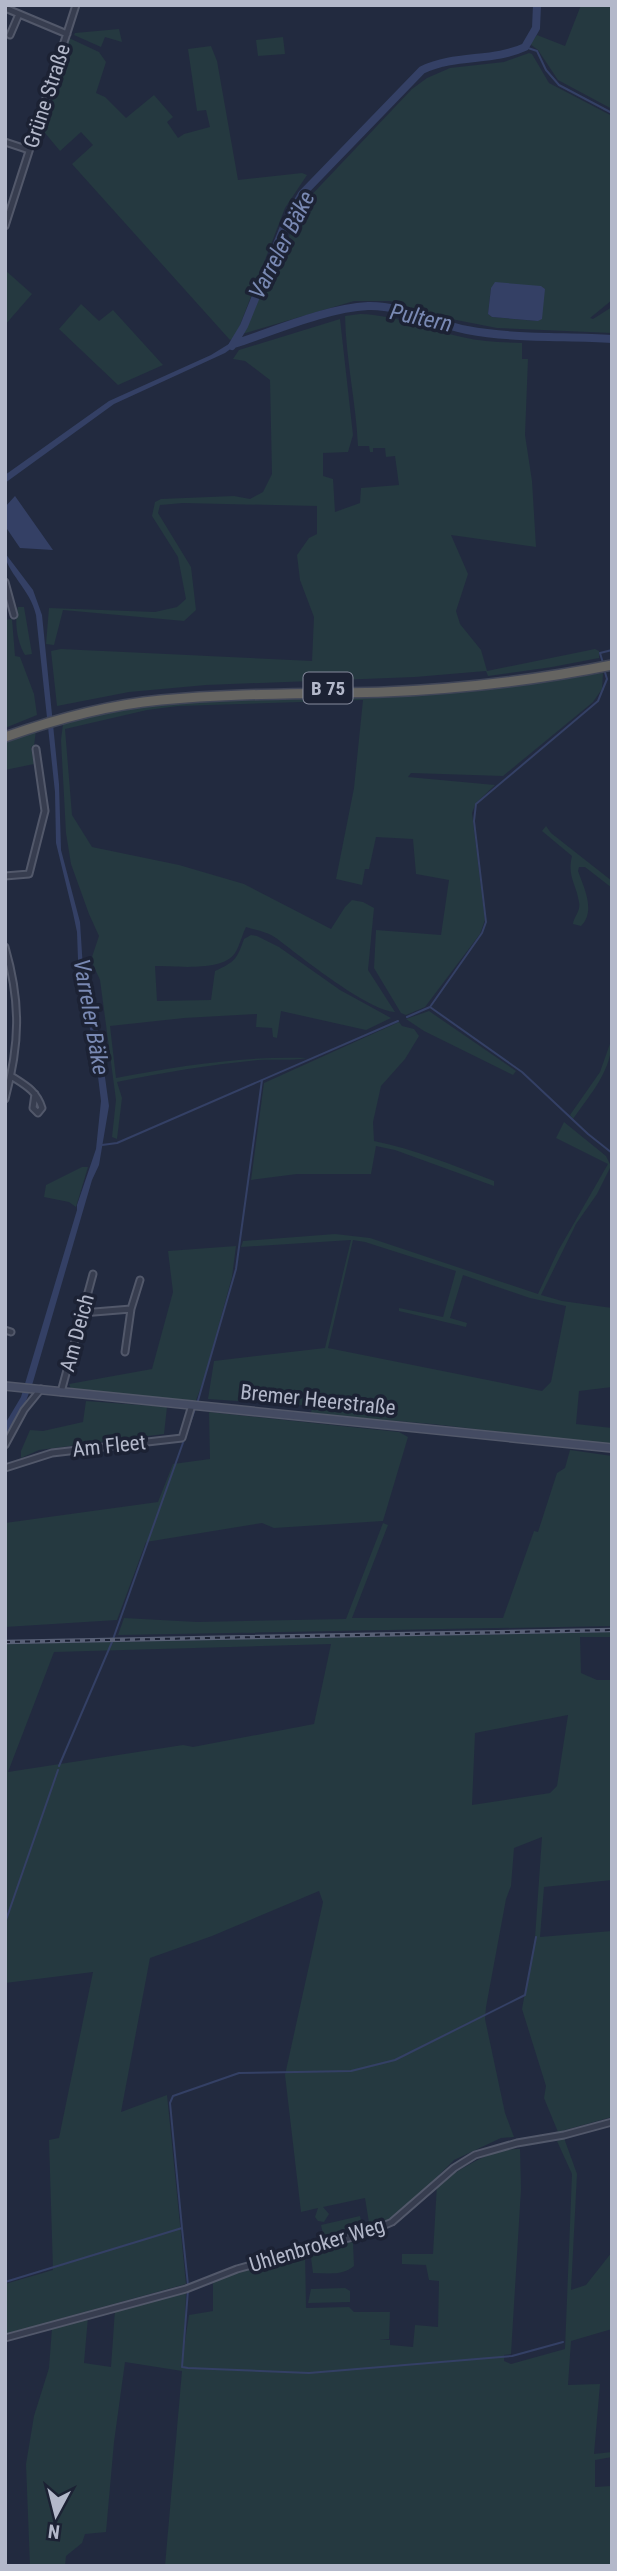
<svg xmlns="http://www.w3.org/2000/svg" width="617" height="2571" font-family="'Roboto Condensed',sans-serif">
	<style>
		.green { fill: #253940; fill-rule: evenodd }
		.water { fill: #344065 }
		.lines { fill: none; stroke-linecap: round; stroke-linejoin: round }
		.stream { stroke: #344065; stroke-width: 2 }
		.river { stroke: #344065; stroke-width: 8 }
		.minor-casing { stroke: #52586a; stroke-width: 9 }
		.secondary-casing { stroke: #52586a; stroke-width: 10 }
		.trunk-casing { stroke: #3f4557; stroke-width: 12 }
		.minor { stroke: #373d4f; stroke-width: 5 }
		.secondary { stroke: #444b62; stroke-width: 7 }
		.trunk { stroke: #656461; stroke-width: 9 }
		.rail-casing { stroke: #586076; stroke-width: 4.5 }
		.rail { stroke: #1c2234; stroke-width: 2; stroke-dasharray: 5; stroke-linecap: butt }
		.labels { text-anchor: middle; dominant-baseline: central; stroke-width: 7; stroke-linejoin: round; paint-order: stroke }
		.shield { fill: #1c2234; stroke: #868b9d; stroke-width: 2 }
		.shield-label { font-size: 19px; font-weight: bold; fill: #b3b8ca }
		.street-label { font-size: 21px; fill: #b3b8ca; stroke: #1c2234 }
		.water-label { font-size: 23px; font-style: italic; fill: #7989b3; stroke: #1c2234 }
	</style>
	<rect width="100%" height="100%" fill="#222a3f"/>
	<path class="green" d="M581,5H612V109L558,80L538,50L530,44L537,35L565,46Z
		M119,29L122,42L105,37L101,47L74,35L75,33Z
		M283,37L285,54L258,56L256,40Z
		M69,38L99,52L106,62L96,93L105,97L126,118L154,95L173,117L167,122L178,138L184,134L210,127L206,110L197,111L188,49L211,46L217,61L238,180L302,173L307,175L285,208L235,338L230,340L72,164L93,145L81,132L60,151L45,133L41,121Z
		M529,53L532,54L549,83L612,116V300L590,318L593,319L612,307V333L497,328L441,317L390,301H354L242,334L280,242L288,241L292,224L302,205L412,89L427,78L450,68L504,62ZM491,288L542,318L538,321L492,317L488,314Z
		M5,270L32,294L5,325Z
		M81,304L99,321L113,310L163,365L118,385L59,329Z
		M360,314C397,315 427,330 462,337C482,342 502,342 522,343V359H528L525,435L532,481L536,547L451,535L468,574L456,611L460,624L481,650L487,671L595,649L599,651V658L552,667L488,676L486,671L415,677L206,685L129,692L57,706L51,651L61,649L312,661L314,617L300,580L297,555L309,538L317,534V506L183,503L160,505L158,513L191,567L196,610L184,621L63,610L54,645L46,644L49,608L155,612L177,607L186,599L178,557L152,516L155,502L161,499L234,496L250,499L263,492L272,474L270,380L245,361L233,359L239,350L340,319L353,435L348,452L323,453V476L333,479L335,512L360,503L361,488L399,485L395,456L386,457L385,448H373V452H370L369,446H358C356,402 346,361 345,316Z
		M18,607H24L32,654L25,655C17,642 14,621 18,607Z
		M12,619L15,656L20,657L34,694L37,715L5,728V620Z
		M603,673L602,689L593,702L503,776L411,773L408,777L495,785L476,803L472,813L485,920L480,934L425,1007L406,1015L401,1013L374,968L376,930L441,935L449,880L416,874L413,839L376,837L369,869H365L362,885L336,879L354,788L363,700L178,706L147,710L65,729L72,815L92,847L179,865L244,884L331,929L345,907L352,900L363,902L374,908L368,970L395,1012C368,1011 300,956 276,938C268,932 255,930 246,927C242,935 240,945 235,953C223,972 176,966 155,966L157,1001L211,1000L215,971C235,962 237,959 244,939L251,935L257,936L279,947L340,990L391,1018L366,1030L281,1011L277,1038L273,1037L272,1028L256,1027L257,1014L184,1018L110,1026L116,1078C179,1066 242,1056 307,1058C290,1061 274,1059 258,1060C210,1065 164,1072 117,1082L122,1098L117,1139L112,1137L116,1100L100,980L91,960L99,936L89,914L71,864L66,833L61,740L63,724C120,708 177,700 236,698C279,696 322,698 364,697C444,695 524,684 603,673Z
		M36,730L34,746L31,747L34,764L5,770V740Z
		M546,826L551,833L612,881V888L585,867H579L578,871C584,888 596,911 581,926L573,924C574,916 581,911 579,902C576,883 567,877 572,856L542,831Z
		M429,1011L516,1071L513,1075L424,1031L406,1019Z
		M399,1022L402,1026L414,1029L419,1036L405,1059L381,1086L373,1122L374,1141C415,1149 454,1166 494,1181V1186L395,1150L376,1146L371,1174H297L251,1180L264,1083Z
		M612,1038C612,1071 591,1093 573,1119L570,1115L600,1072Z
		M564,1122L606,1156L611,1166L597,1194L576,1224L541,1295L562,1301L612,1308V1387L579,1391L576,1424L612,1428V1445L432,1424L311,1414L312,1406L208,1399L214,1361L325,1348L351,1240L241,1247L243,1241L335,1234L370,1238L538,1294L558,1251L608,1164L556,1138ZM353,1240L365,1242L456,1271L443,1317L399,1308V1311L466,1327L467,1323L450,1318L463,1275L530,1298L566,1306L551,1382L542,1391L328,1348Z
		M82,1167H88L76,1207L69,1202L44,1197L46,1185Z
		M236,1246L232,1277L204,1379L195,1403L71,1389L69,1384L152,1369L173,1292L168,1251Z
		M86,1401L167,1407L164,1434L39,1450L21,1458V1451L30,1430L43,1431L83,1422Z
		M209,1412L399,1432L408,1437L383,1521L274,1528L262,1523L146,1542L117,1620L5,1627V1523L158,1502L173,1464L210,1459Z
		M570,1450L612,1456V1626L118,1635L124,1618L197,1622L346,1619L383,1523L388,1525L352,1618H503L534,1531L538,1532L557,1473L565,1468Z
		M612,1632V1637H580L581,1673L597,1680H612V1880L544,1887L540,1937L612,1931V2117L558,2132L544,2098L546,2086L522,2009L535,1938L542,1837L514,1848L511,1886L506,1899L486,2007L485,2019L505,2113L514,2137L501,2138L454,2160L402,2212L370,2229L365,2198L323,2207L329,2214L324,2222L318,2221L315,2217L318,2208L301,2212L285,2075L323,1902L319,1891L212,1936L150,1958L121,2112L167,2095L186,2284L5,2334V2284L53,2270L49,2140L59,2138L93,1972L5,1983V1644ZM331,1644L314,1724L193,1747L183,1745L8,1772L54,1652ZM568,1715L557,1786L550,1793L472,1805L475,1733Z
		M564,2138L577,2174L571,2290L586,2285L612,2252V2329L571,2341L568,2385L600,2384L594,2454L612,2452V2457L595,2460V2487L612,2486V2566H165L182,2371L125,2362L114,2442L106,2532L85,2534L82,2543L66,2556L65,2566H30L26,2464L34,2416L49,2368L52,2328L88,2317L84,2363L111,2367L115,2310L186,2291L184,2348L189,2315L213,2311V2280L305,2251L306,2308L349,2307L354,2312H390L389,2339L379,2340H390V2345L413,2347L415,2325L438,2327L439,2281L429,2280L426,2265L402,2264V2254H433L437,2184C462,2169 490,2148 520,2149L521,2189L511,2354L504,2355V2361L511,2364L565,2349L572,2174L557,2141Z
		M360,2216L363,2229L324,2238L321,2225Z
		M347,2241L353,2243L354,2266C343,2276 327,2273 313,2273L310,2250Z
		M345,2288L350,2291V2302L308,2303L311,2289Z"/>
	<path class="water" d="M495,282L541,286L545,289L542,319L538,321L492,317L488,314L491,288Z
		M237,339L236,345L225,353L114,404L5,483V475L109,401L211,355Z
		M15,496L53,550L20,548L5,526V507Z
		M5,553L33,590L42,615L59,784L61,850L80,922L84,985L99,1034L109,1106L99,1165L92,1180L33,1382L26,1401L5,1438V1424L21,1397L77,1210V1205L96,1149L101,1101L94,1044L79,987L77,932L73,913L56,843L55,792L36,615C31,590 5,571 5,553Z"/>
	<g class="lines">
		<path class="stream" d="M525,47L537,51L546,70L559,85L612,113
			M603,663L600,653L612,650
			M430,1007L522,1072L588,1134L612,1153
			M407,1017L430,1007L482,933L486,922L474,821L476,804L598,701L607,679L604,669
			M102,1145L117,1143L398,1021
			M197,1404L236,1269L262,1080
			M59,1766L112,1642L195,1409
			M5,1923L58,1770
			M182,2228L188,2285
			M5,2282L182,2228L170,2103L173,2096L239,2073L351,2071L395,2060L525,1995L536,1937
			M188,2290L182,2367L188,2368L309,2373L512,2356L563,2342"/>
		<path class="river" d="M234,344C274,331 327,308 368,306C403,305 434,324 467,330C515,339 564,336 612,339
			M232,346L244,326L286,222L302,194L422,70C455,54 493,62 525,47L536,28L537,5"/>
		<defs>
			<path id="minor" d="M5,8L67,34
				M10,35L19,14
				M5,142L29,150
				M5,226L76,5
				M5,582L14,615
				M5,876L29,874L45,811L36,749
				M5,947C21,1002 20,1044 5,1099
				M11,1076C25,1085 37,1091 42,1108L38,1113L33,1108L35,1094
				M82,1313L131,1309
				M5,1330L11,1332
				M125,1352L131,1309L140,1280
				M61,1392L93,1274
				M5,1445L24,1410L41,1389
				M5,1468L52,1453L182,1438L192,1405
				M5,2338L186,2289L237,2269L367,2233L392,2222L454,2168L475,2155L517,2143L564,2135L612,2122"/>
			<path id="secondary" d="M5,1386L612,1448"/>
			<path id="trunk" d="M5,737C56,719 107,705 161,700C235,693 310,694 384,692C461,689 537,680 612,665"/>
		</defs>
		<use href="#minor" class="minor-casing"/>
		<use href="#secondary" class="secondary-casing"/>
		<use href="#trunk" class="trunk-casing"/>
		<use href="#minor" class="minor"/>
		<use href="#secondary" class="secondary"/>
		<use href="#trunk" class="trunk"/>
		<defs>
			<path id="rail" d="M5,1642L612,1630"/>
		</defs>
		<use href="#rail" class="rail-casing"/>
		<use href="#rail" class="rail"/>
	</g>
	<g class="labels">
		<rect class="shield" x="303.5" y="672.5" width="49" height="31" rx="5"/>
		<g class="shield-label">
			<text x="328" y="688">B 75</text>
		</g>
		<g class="street-label">
			<text transform="translate(47 96) rotate(-72)">Grüne Straße</text>
			<text transform="translate(77 1333) rotate(-75)">Am Deich</text>
			<text transform="translate(318 1400) rotate(6)">Bremer Heerstraße</text>
			<text transform="translate(109 1446) rotate(-6)">Am Fleet</text>
			<text transform="translate(317 2245) rotate(-17)">Uhlenbroker Weg</text>
		</g>
		<g class="water-label">
			<text transform="translate(282 245) rotate(-63)">Varreler Bäke</text>
			<text transform="translate(421 318) rotate(12)">Pultern</text>
			<text transform="translate(91 1017) rotate(80)">Varreler Bäke</text>
		</g>
	</g>
	<rect width="617" height="2571" fill="none" stroke="#b3b8ca" stroke-width="14"/>
	<g transform="translate(56 2515) rotate(187)" stroke="#1c2234" stroke-width="5" paint-order="stroke">
	<path d="M0-5L12 26L0 18L-12 26Z" fill="#b3b8ca"/>
	<text y="-10" font-size="19" font-weight="bold" text-anchor="middle" fill="#b3b8ca">N</text>
	</g>
</svg>
